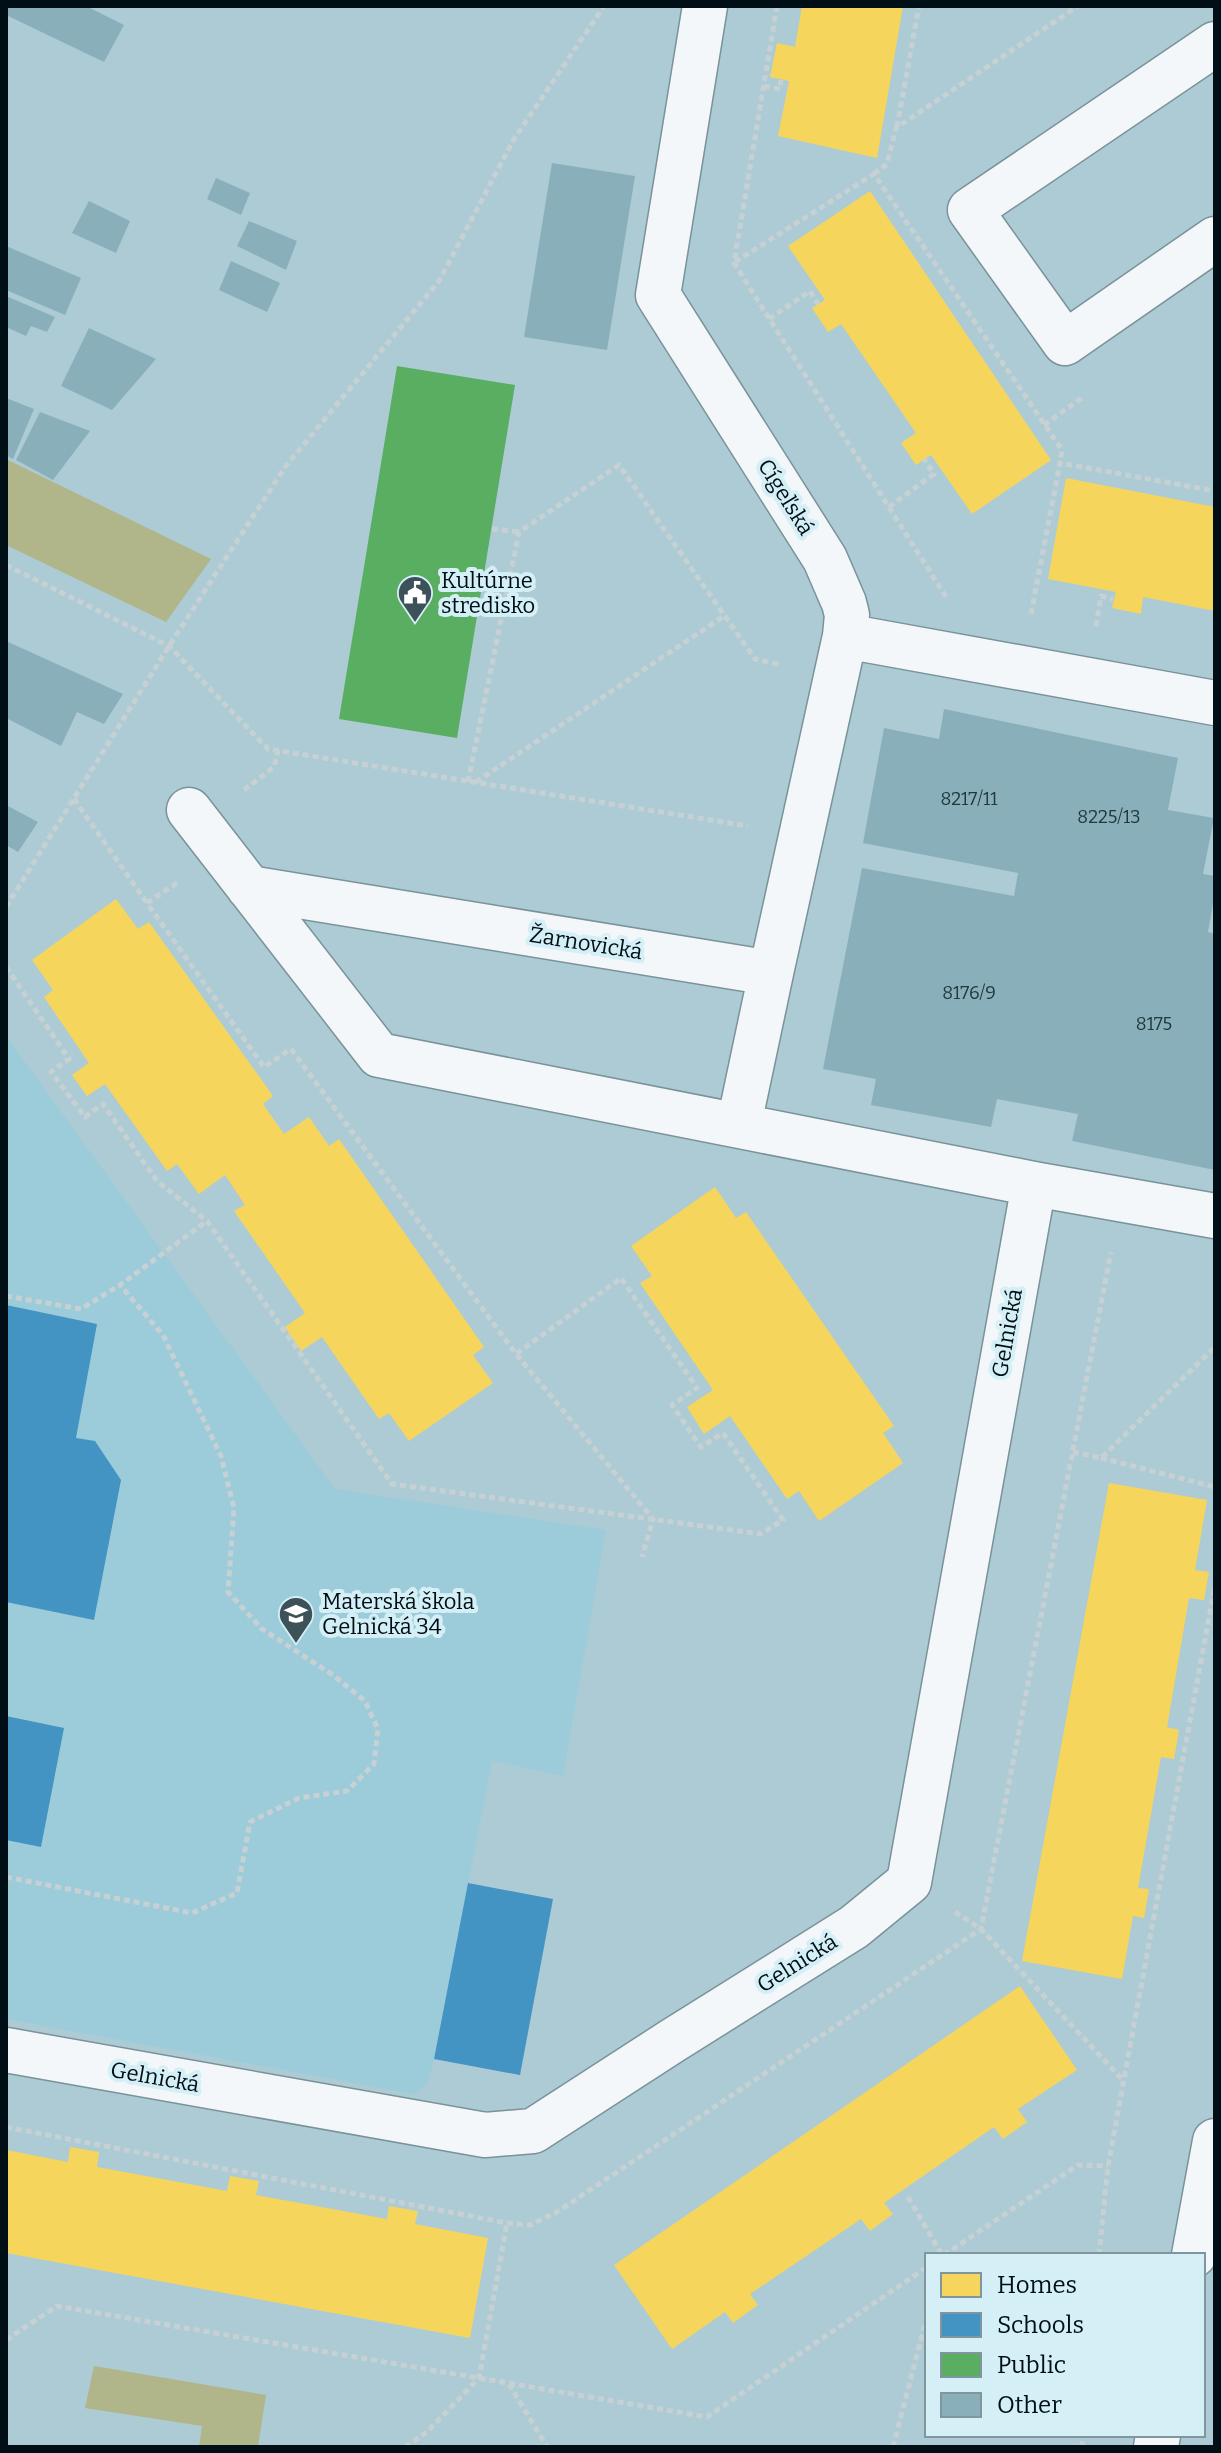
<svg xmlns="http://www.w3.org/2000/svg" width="1221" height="2453" font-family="Bitter,serif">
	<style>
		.built { fill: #9cccda }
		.green { fill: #b1b58a }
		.homes { fill: #f6d55c }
		.schools { fill: #4393c3 }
		.public { fill: #5aae61 }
		.building { fill: #89b0ba }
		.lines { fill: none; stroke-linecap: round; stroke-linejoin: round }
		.minor-casing { stroke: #7a9299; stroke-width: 47 }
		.path { stroke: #c7d1d4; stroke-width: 5; stroke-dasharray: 6 4; stroke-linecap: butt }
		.minor { stroke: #f3f7f9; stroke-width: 44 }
		.labels { text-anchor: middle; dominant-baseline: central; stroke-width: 8; stroke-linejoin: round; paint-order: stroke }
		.number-label { font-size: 18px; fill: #22373e }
		.street-label { font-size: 22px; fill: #000f15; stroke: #d5eff7 }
		.poi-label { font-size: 22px; fill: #000f15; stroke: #d5eff7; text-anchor: start }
	</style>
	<rect width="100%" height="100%" fill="#adcbd4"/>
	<path class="built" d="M6,1036L335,1489L606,1530L563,1776L492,1761L434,2059L428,2083L414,2094L6,2019Z"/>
	<path class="green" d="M6,459L211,559L166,622L6,545Z
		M94,2366L266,2395L258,2447H199L202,2426L85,2408Z"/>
	<path class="homes" d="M802,6H903L877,158L778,136L789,81L770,77L777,43L795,47Z
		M870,191L1051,460L972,514L931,455L916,465L901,443L916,433L841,324L828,332L812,308L825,300L788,246Z
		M1066,478L1215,507V611L1143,597L1141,614L1112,608L1116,592L1048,579Z
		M116,899L138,929L149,922L273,1096L263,1104L284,1134L309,1117L329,1146L339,1139L484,1347L473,1355L493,1383L409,1441L389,1413L379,1419L322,1337L301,1351L285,1327L305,1313L234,1211L245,1205L225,1175L199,1194L177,1164L167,1171L105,1084L87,1096L72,1075L89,1063L44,997L53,990L32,960Z
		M715,1187L736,1218L746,1212L894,1426L883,1433L903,1463L819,1521L799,1491L787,1499L730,1416L704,1434L687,1407L713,1390L640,1283L652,1276L631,1246Z
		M1109,1483L1207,1500L1195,1570L1209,1572L1204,1600L1189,1598L1167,1727L1179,1730L1174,1759L1161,1757L1138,1888L1149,1889L1144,1918L1133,1916L1122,1979L1022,1961Z
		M1020,1986L1077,2070L1018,2109L1027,2122L1003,2139L994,2127L884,2203L893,2214L870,2231L861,2219L750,2294L758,2305L733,2323L725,2312L672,2349L614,2265Z
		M70,2147L99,2152L97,2167L227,2191L230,2176L259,2181L256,2195L387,2219L389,2206L418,2211L415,2224L488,2238L470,2338L6,2253V2150L68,2162Z"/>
	<path class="schools" d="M6,1305L97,1324L76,1438L95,1441L121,1480L94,1620L6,1602Z
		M6,1716L64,1728L41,1847L6,1840Z
		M468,1883L553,1899L520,2075L434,2059Z"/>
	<path class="public" d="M397,366L515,385L457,738L339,719Z"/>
	<path class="building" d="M6,6H86L124,25L104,62L6,15Z
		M552,163L635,176L607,350L524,337Z
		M216,178L250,193L241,215L207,199Z
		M89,201L130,221L116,253L72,233Z
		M249,221L297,241L286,270L237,246Z
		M6,246L81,278L65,315L6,290Z
		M231,261L280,283L267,312L219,290Z
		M6,296L55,317L47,332L31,326L26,336L6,327Z
		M89,328L156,359L112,410L61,386Z
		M6,398L34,409L13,459L6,455Z
		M40,412L90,431L53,480L16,460Z
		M6,641L123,694L104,724L77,712L61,746L6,718Z
		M944,709L1178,758L1168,810L1214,818L1203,874L1215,876V893L1208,932L1215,934V1170L1072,1141L1078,1114L997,1099L991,1127L871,1105L876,1079L823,1069L862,868L1014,896L1018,873L863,843L884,728L939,739Z
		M6,805L38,822L18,852L6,845Z"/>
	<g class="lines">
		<defs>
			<path id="minor" d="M705,6L658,295L825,559L844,603L847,615L845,636L771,973
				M1215,44L970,210L1065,343L1215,239
				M845,636L1215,703
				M189,810L379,1055L1034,1184L1215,1216
				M249,888L771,973L739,1124
				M6,2050L485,2135L533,2131L672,2041L854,1927L909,1882L1034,1184
				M1194,2255L1215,2141
				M1156,2447L1158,2435"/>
		</defs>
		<use href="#minor" class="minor-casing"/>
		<path class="path" d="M777,6L734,263L946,597
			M764,86L780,89L781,80
			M897,127L919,6
			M874,174L887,164L896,128L1078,6
			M735,262L874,174L1062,450L1060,463
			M769,319L810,291L818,304
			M1044,425L1083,397
			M889,507L934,474L924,459
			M492,529L519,532
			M6,565L169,646L268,749L748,826
			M1031,614L1060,463L1215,491
			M1096,626L1101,596L1113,599
			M468,782L519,532L619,465L755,659L781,665
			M476,782L724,616
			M244,790L274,767L278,750
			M74,799L147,903
			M177,883L147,903L264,1067L291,1049L516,1354L653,1519L642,1557
			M6,907L169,646L285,467L439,281L514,139L604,6
			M6,967L69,1059L51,1072L85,1117L103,1104L157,1181L207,1221L392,1484L761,1534L783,1520L723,1433L701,1447L672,1405L697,1388L621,1278L516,1354
			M6,1296L81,1309L120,1285L207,1221
			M1073,1452L1101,1458L1215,1347
			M1101,1458L1215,1487
			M6,1877L192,1913L237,1893L250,1822L299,1798L347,1791L374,1764L378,1729L365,1701L333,1675L262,1629L228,1592L234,1508L221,1456L163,1335L120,1285
			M955,1912L981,1929L1122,2079
			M6,2127L507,2223L530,2225L557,2212L981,1929L1111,1252
			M908,2197L942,2255
			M944,2255L1078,2165L1108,2166
			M1099,2255L1108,2166L1215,1585
			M6,2340L57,2306L707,2417L927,2267
			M509,2384L547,2447
			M405,2447L427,2432L479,2378L507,2223
			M893,2447L927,2316
			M1082,2447L1083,2435"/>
		<use href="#minor" class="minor"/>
	</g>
	<defs>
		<symbol id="civic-pin" viewBox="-11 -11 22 30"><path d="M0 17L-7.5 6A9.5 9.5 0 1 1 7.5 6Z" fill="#3d5158" stroke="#d5eff7"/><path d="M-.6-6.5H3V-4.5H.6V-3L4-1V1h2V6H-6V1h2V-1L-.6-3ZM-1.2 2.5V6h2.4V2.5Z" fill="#fff"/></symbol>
		<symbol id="school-pin" viewBox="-11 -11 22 30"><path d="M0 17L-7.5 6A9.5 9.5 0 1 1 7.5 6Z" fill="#3d5158" stroke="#d5eff7"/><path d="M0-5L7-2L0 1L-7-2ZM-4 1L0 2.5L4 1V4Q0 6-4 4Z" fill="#fff"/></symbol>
	</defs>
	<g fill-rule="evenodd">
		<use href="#civic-pin" x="395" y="573" width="40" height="54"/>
		<use href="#school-pin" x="276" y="1594" width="40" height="54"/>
	</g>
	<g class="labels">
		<g class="number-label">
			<text x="969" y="799">8217/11</text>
			<text x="1109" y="817">8225/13</text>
			<text x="969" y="993">8176/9</text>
			<text x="1154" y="1024">8175</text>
		</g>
		<g class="street-label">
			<text transform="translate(786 497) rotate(58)">Cígeľská</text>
			<text transform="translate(586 943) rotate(9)">Žarnovická</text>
			<text transform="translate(1007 1333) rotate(-80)">Gelnická</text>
			<text transform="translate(797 1963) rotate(-32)">Gelnická</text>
			<text transform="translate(155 2077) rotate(10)">Gelnická</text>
		</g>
		<g class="poi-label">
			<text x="441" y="580">Kultúrne<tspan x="441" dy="25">stredisko</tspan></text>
			<text x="322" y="1601">Materská škola<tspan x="322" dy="25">Gelnická 34</tspan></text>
		</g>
	</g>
	<rect width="1221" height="2453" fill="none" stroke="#000f15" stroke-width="16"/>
	<rect x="925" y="2253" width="280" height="184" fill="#d5eff7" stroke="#80959d" stroke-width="2"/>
	<rect x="941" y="2273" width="40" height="24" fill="#f6d55c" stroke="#80959d" stroke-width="2"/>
	<text x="997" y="2293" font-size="24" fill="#000f15">Homes</text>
	<rect x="941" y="2313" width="40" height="24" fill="#4393c3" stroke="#80959d" stroke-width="2"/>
	<text x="997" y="2333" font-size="24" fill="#000f15">Schools</text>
	<rect x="941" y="2353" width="40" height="24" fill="#5aae61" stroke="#80959d" stroke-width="2"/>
	<text x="997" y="2373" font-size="24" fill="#000f15">Public</text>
	<rect x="941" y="2393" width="40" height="24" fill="#89b0ba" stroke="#80959d" stroke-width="2"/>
	<text x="997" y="2413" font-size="24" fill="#000f15">Other</text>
</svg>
